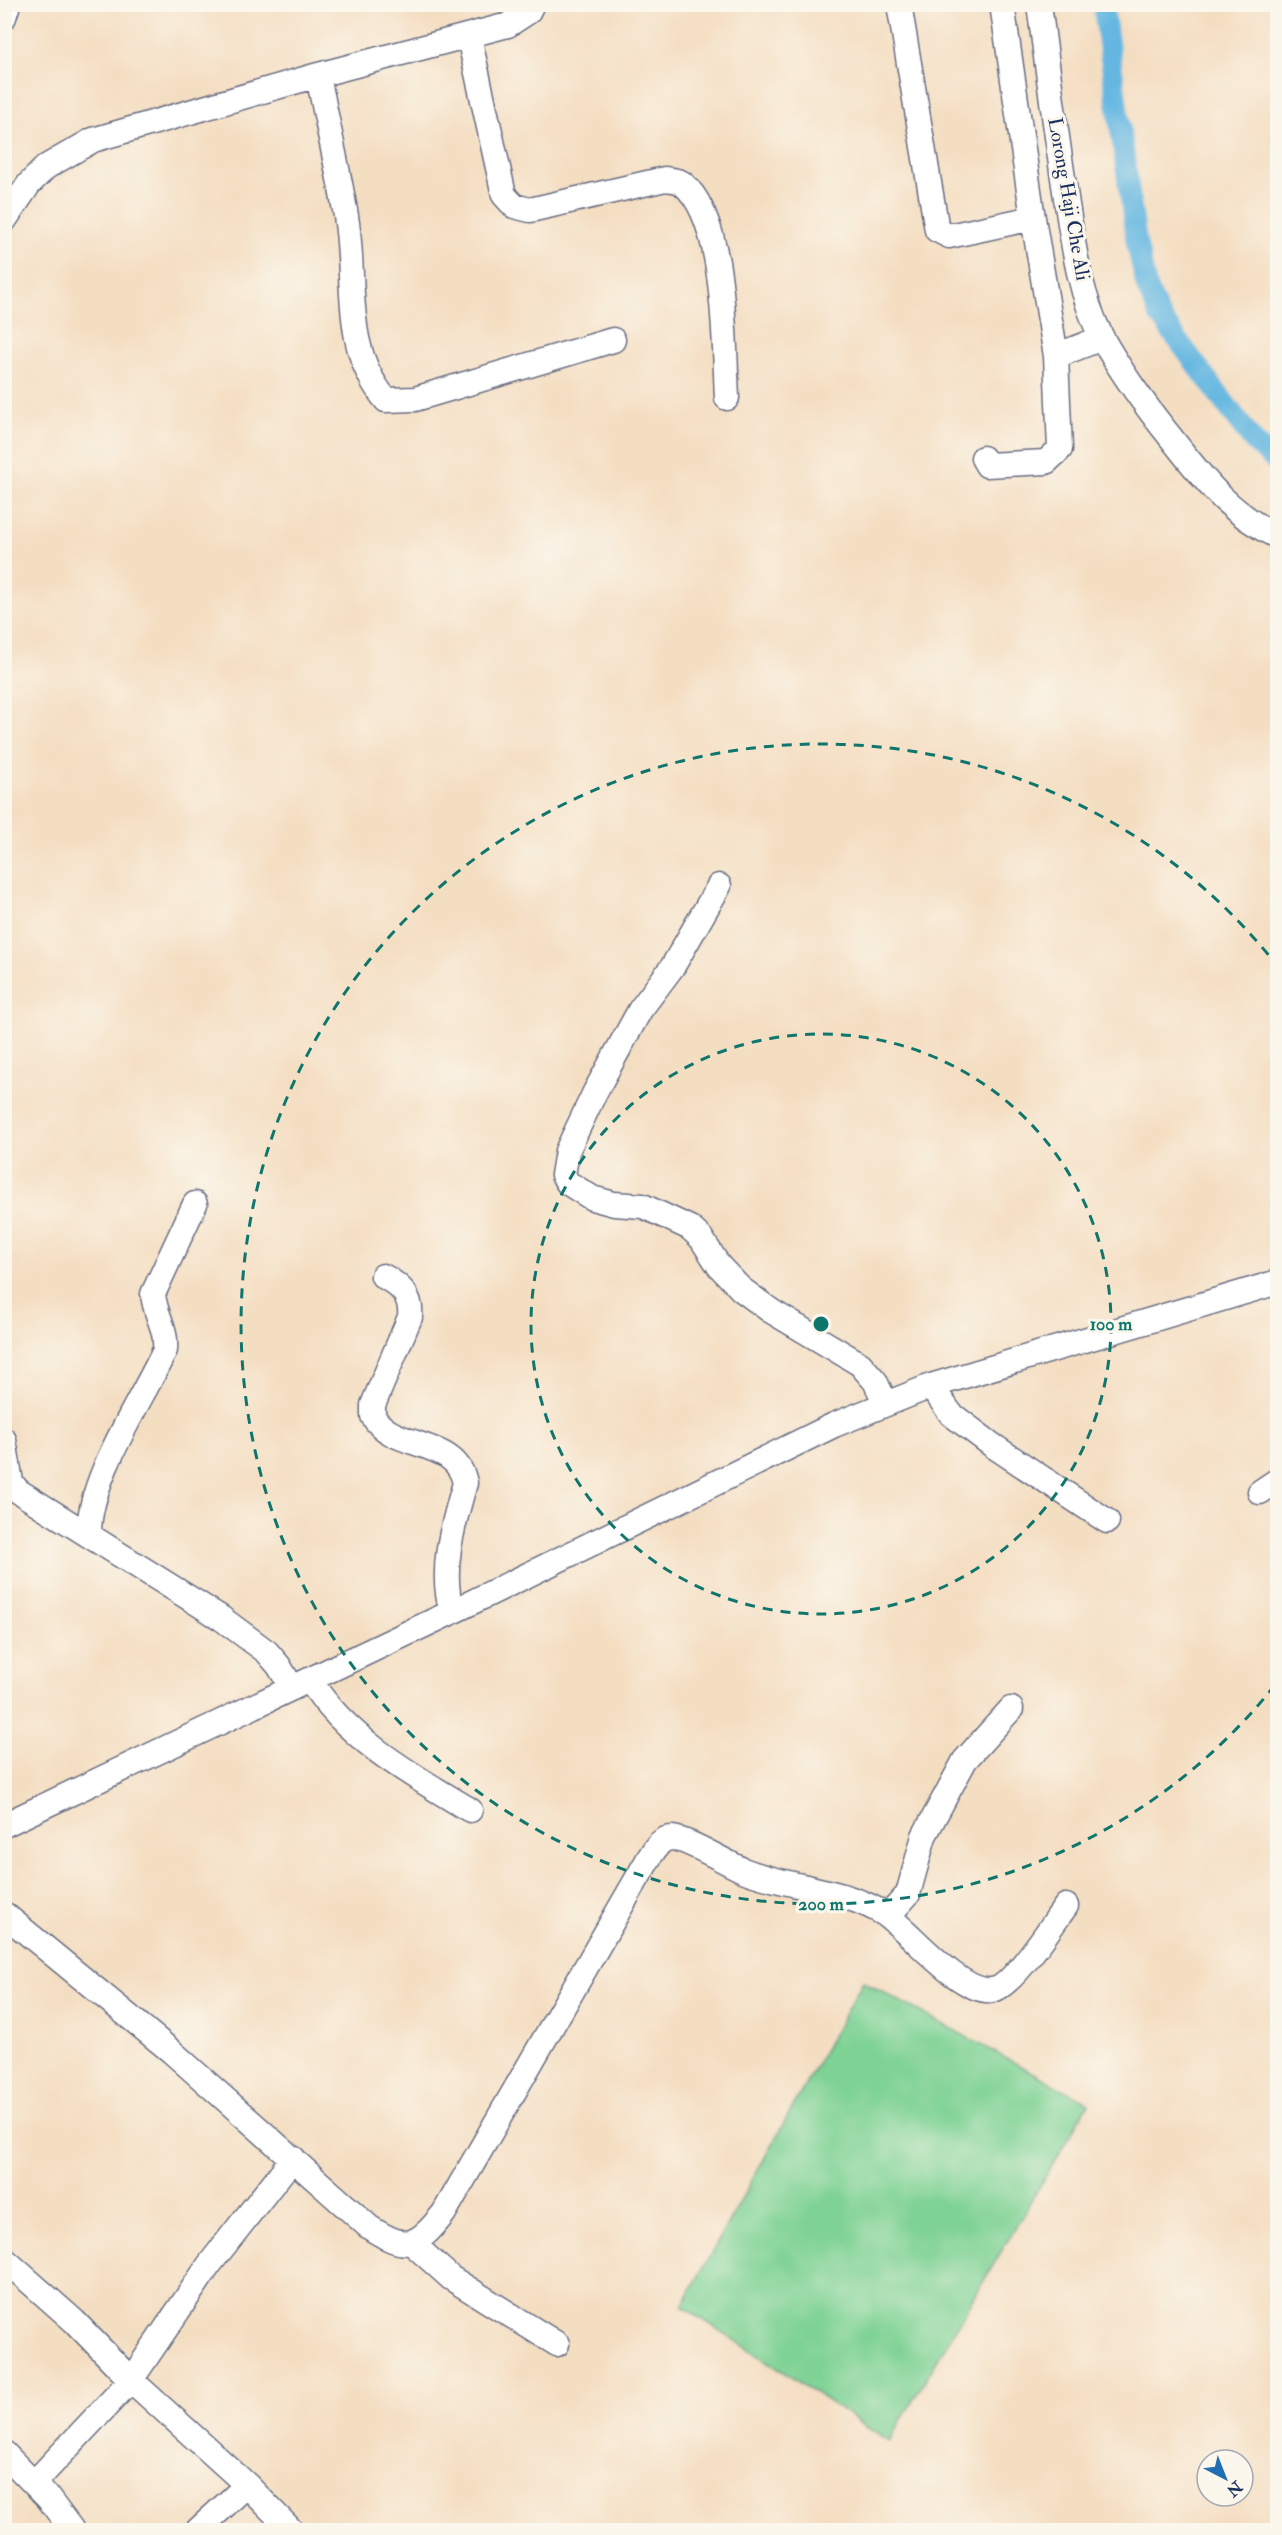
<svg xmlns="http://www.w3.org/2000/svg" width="1282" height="2535" font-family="'IM FELL Double Pica',serif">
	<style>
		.green { fill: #7ed294; stroke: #4c8079; stroke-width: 1.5 }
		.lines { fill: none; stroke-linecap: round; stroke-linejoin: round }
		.canal { stroke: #65b7e1; stroke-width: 21 }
		.minor-casing { stroke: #676c81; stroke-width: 27 }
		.minor { stroke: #fff; stroke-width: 24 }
		.ring { fill: none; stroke: #0f766e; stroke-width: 3; stroke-dasharray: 10 8 }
		.labels { text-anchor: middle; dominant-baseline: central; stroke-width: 6; stroke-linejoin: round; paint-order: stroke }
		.street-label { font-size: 20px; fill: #1b2f5e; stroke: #fbf7ec }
		.centre { fill: #0f766e; stroke: #fbf7ec; stroke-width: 3 }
		.ring-label { font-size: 18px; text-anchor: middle; font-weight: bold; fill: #0f766e; stroke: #fbf7ec; stroke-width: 6; stroke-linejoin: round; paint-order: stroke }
	</style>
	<rect width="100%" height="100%" fill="#fbf7ec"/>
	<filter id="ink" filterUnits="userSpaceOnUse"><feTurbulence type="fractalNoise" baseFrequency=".0167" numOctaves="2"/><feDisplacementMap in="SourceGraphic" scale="12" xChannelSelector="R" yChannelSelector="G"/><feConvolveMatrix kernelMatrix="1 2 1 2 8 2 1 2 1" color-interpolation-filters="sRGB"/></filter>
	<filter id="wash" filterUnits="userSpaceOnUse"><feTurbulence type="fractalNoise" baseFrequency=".008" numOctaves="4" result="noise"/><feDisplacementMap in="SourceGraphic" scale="24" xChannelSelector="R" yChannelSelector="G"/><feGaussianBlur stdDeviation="1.35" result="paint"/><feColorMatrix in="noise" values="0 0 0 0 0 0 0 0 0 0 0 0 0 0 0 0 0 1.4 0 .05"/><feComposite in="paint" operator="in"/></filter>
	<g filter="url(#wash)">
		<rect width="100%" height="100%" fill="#f4dec2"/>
		<path class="green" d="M863,1981L1089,2103L889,2441L682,2306Z"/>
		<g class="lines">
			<path class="canal" d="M1103,4L1136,240L1146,285L1159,315L1254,442L1278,463"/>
		</g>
	</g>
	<g filter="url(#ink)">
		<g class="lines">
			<defs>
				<path id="minor" d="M899,4L937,230L949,236L1033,218
					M1039,4C1047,65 1055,125 1064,185C1072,236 1078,292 1102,338C1122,374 1147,408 1172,439C1206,482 1228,512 1278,537
					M4,17L8,4
					M469,37L504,195L514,206L530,210L665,179C670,180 678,180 682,183C727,219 724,345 727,398
					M318,75C327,122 338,169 346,216C357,282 341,346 386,400L415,399L613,340
					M4,221L29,184L46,167L93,140L318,75L508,25L528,12L532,4
					M1056,356L1102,338
					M983,458L987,465L1046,462L1060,449L1056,356L1033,218L1002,4
					M719,886L673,966L640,1010L595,1092L567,1151L563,1175L568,1183L592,1198L614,1204L643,1206L690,1228L701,1238L719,1266L741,1289L771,1311L860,1364L875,1381L886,1404
					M383,1276C401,1286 412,1296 410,1317L373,1405V1416C392,1451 457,1437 465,1483C453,1525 439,1570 452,1612
					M931,1386L951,1414L992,1445L1107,1521
					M4,1440L11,1482L18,1491L221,1618L267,1652L279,1666L292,1688
					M1260,1492L1278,1480
					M89,1534C88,1479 141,1402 165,1350C167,1327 155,1316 153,1294L195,1204
					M310,1680C345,1738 413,1776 470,1810
					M4,1825L452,1612L834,1425L931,1386L1278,1282
					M4,1914L171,2051L369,2227C407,2252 417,2247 444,2213L649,1858C655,1849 660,1838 672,1838C687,1839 727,1863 743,1870C788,1888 844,1888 886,1915C911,1932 960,1994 992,1990C1012,1988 1053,1923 1066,1906
					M888,1916L908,1894L924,1836L965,1760L1011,1709
					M413,2244L451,2278L557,2344
					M4,2259L74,2321L131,2380L247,2485L291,2530
					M4,2453L48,2498L72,2530
					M34,2483L131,2380L209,2265L293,2158
					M198,2530L247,2485"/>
			</defs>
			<use href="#minor" class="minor-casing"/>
			<use href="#minor" class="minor"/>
		</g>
	</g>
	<g class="ring">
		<circle cx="821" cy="1324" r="290"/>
		<path d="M1275 1685A580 580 0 1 1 1275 963"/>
	</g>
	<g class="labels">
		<g class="street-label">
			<text transform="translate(1069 199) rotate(80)">Lorong Haji Che Ali</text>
		</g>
	</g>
	<circle cx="821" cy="1324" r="9" class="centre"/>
	<g class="ring-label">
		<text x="1111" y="1330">100 m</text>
		<text x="821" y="1910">200 m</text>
	</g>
	<rect width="1282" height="2535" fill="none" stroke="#fbf7ec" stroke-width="24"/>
	<g transform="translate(1225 2478) rotate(138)"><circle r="28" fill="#fbf7ec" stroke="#a1a7b3" stroke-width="1.5"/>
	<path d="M0-4.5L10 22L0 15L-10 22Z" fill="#1f6fb2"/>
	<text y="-9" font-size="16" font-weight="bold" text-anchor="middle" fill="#1b2f5e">N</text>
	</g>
</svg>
